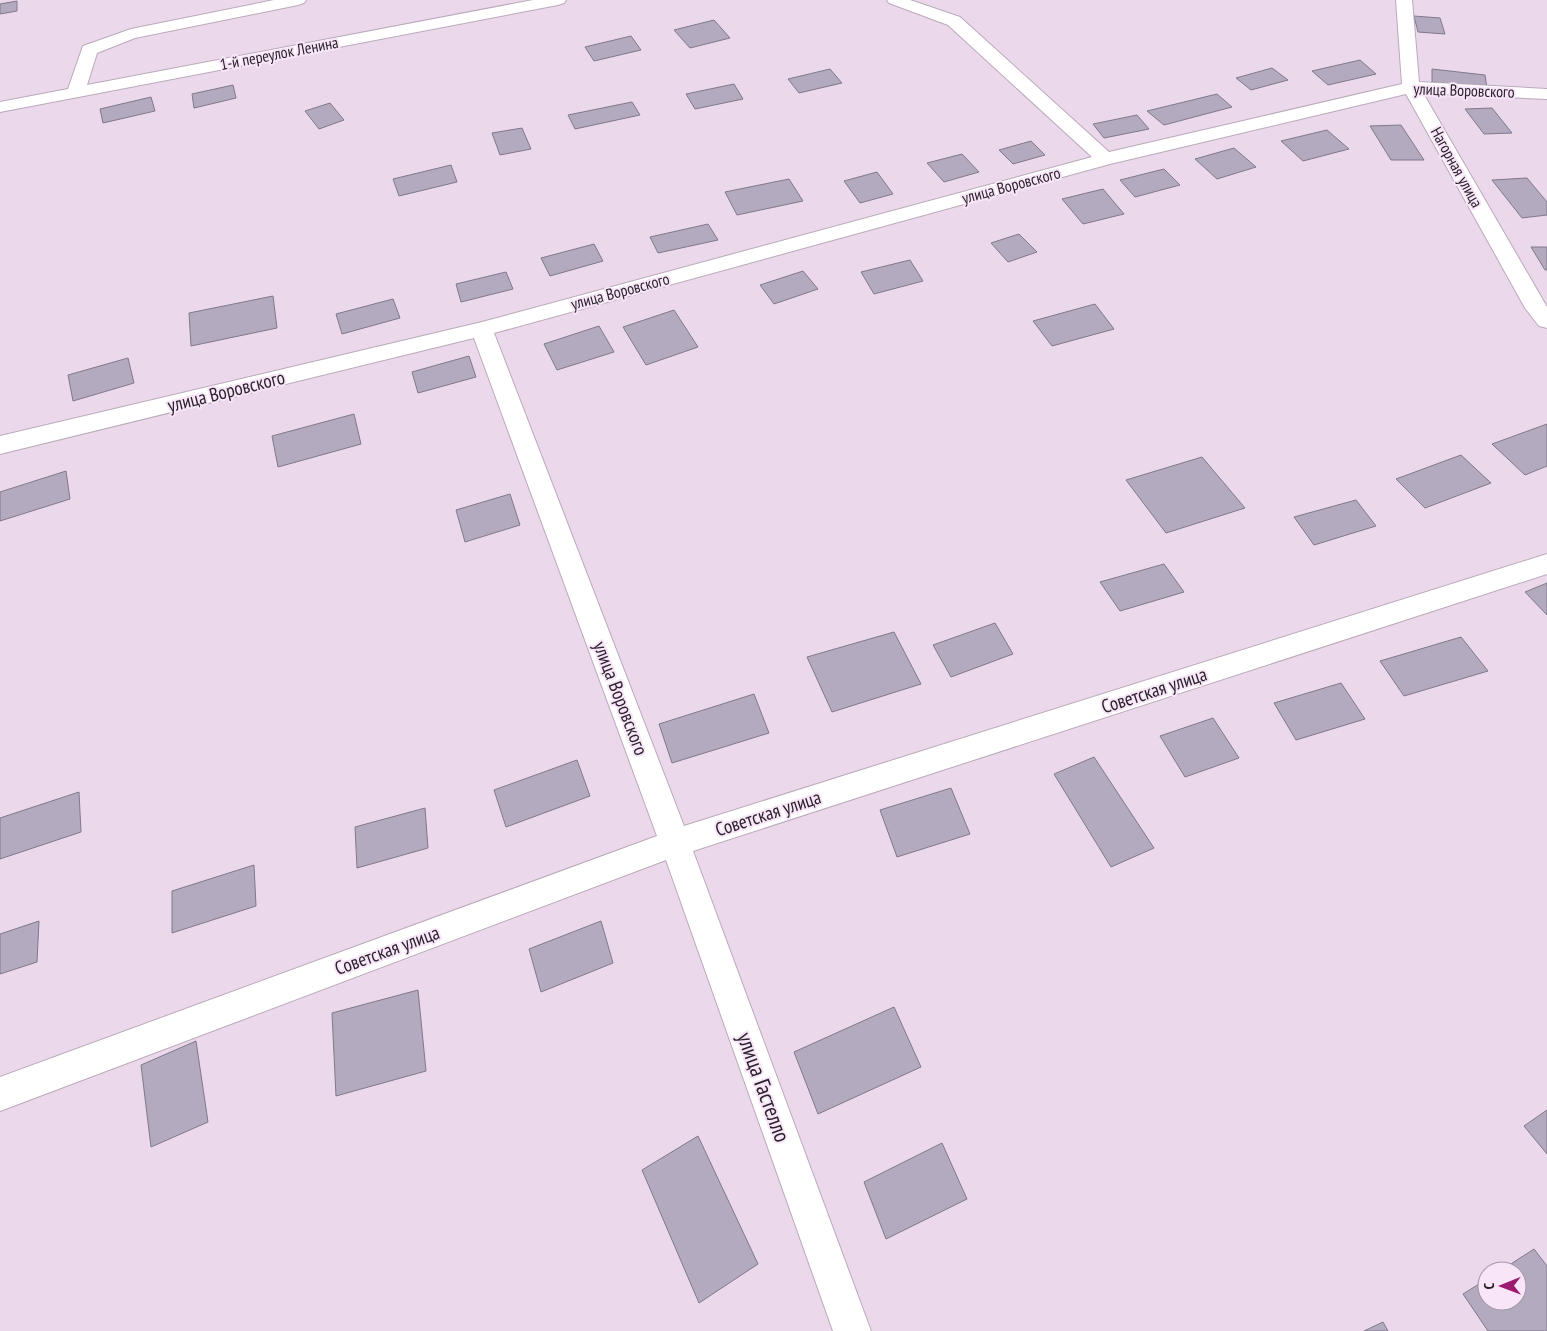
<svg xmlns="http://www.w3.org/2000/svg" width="1547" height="1331" font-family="'PT Sans Narrow',sans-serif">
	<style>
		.building { fill: #b3aabf; stroke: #80788c }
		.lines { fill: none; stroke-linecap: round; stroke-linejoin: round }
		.minor-casing { stroke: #baa9ba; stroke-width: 2 }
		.minor { fill: #fff; fill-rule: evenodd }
		.labels { text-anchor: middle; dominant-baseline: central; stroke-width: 4; stroke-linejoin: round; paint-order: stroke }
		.far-street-label { font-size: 16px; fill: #292329; stroke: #f8e6f8 }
		.street-label { font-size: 19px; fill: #292329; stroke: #f8e6f8 }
		.near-street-label { font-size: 22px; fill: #292329; stroke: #f8e6f8 }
	</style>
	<rect width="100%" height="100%" fill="#ebd9eb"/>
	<path class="building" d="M17,1V11L0,14V4Z
		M1414,16L1440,18L1445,34L1418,32Z
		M714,20L730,38L690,48L674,30Z
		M631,36L641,50L594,61L585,47Z
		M1360,60L1376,74L1328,85L1312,71Z
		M1272,68L1288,80L1251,90L1236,78Z
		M830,69L842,83L799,93L788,79Z
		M1432,69L1485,75L1487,88L1432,82Z
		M734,84L743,99L695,109L686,94Z
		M233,85L236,98L194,108L192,94Z
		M1217,94L1232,107L1164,125L1147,111Z
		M151,97L155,111L103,123L100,109Z
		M632,102L640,115L575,129L568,115Z
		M330,103L344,120L319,129L305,111Z
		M1492,108L1512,133L1484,134L1465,109Z
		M1137,115L1149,129L1104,138L1093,124Z
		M1401,125L1424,160H1391L1370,126Z
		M522,128L531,149L500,155L492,133Z
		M1327,130L1349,149L1303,161L1281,141Z
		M1031,141L1045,155L1013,164L999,150Z
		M1234,148L1256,167L1217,179L1195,159Z
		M962,154L979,172L944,182L927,163Z
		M451,165L457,182L399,196L393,179Z
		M1164,169L1180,185L1135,197L1120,180Z
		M877,172L893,194L860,203L844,181Z
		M1527,178L1547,202V215L1522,218L1492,180Z
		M789,179L803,201L737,215L725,192Z
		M1103,189L1124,214L1083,224L1062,199Z
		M708,224L718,240L658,253L650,237Z
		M1019,234L1037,252L1008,262L991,243Z
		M594,244L603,261L550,276L541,258Z
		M1531,247H1547V270H1545Z
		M910,260L923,281L874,294L861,272Z
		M803,271L818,289L774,304L760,285Z
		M506,272L513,289L461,302L456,284Z
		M273,296L277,328L191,346L189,313Z
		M393,299L400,318L342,334L336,314Z
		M1095,304L1114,329L1052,346L1033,321Z
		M674,310L698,347L646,365L623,327Z
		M599,326L614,352L557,370L544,344Z
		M469,356L476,377L418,393L412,372Z
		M128,358L134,383L73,401L68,375Z
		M354,414L361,444L278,467L272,436Z
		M1547,424V466L1525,475L1492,444Z
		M1461,455L1491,483L1425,508L1396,479Z
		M1202,457L1245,508L1166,533L1126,480Z
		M66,471L70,499L0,521V492Z
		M510,494L520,525L465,542L456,510Z
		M1356,500L1376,526L1314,545L1294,517Z
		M1164,564L1184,592L1120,611L1100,582Z
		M1547,583V615L1525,592Z
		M995,623L1013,654L951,677L933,645Z
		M894,632L921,684L832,712L807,657Z
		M1461,637L1488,671L1404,696L1380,661Z
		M1341,683L1365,719L1296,740L1274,703Z
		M754,694L769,733L672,763L659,724Z
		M1213,718L1239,758L1185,777L1160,736Z
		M1094,757L1154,848L1111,867L1054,774Z
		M577,760L590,796L506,827L494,790Z
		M951,788L970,834L897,857L880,810Z
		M79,792L81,832L0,859V818Z
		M425,808L428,848L357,868L355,827Z
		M254,865L256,906L172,933V891Z
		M39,921L37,962L0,974V934Z
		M601,921L613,963L541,992L529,949Z
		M418,990L426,1071L336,1096L332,1013Z
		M894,1007L921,1067L818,1114L794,1052Z
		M196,1041L208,1122L151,1147L141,1065Z
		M1547,1110V1154L1524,1126Z
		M698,1136L758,1264L699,1303L642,1170Z
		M942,1143L967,1199L886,1239L864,1182Z
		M1534,1249L1547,1266V1331H1488L1463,1294L1487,1279V1301H1517V1271H1500Z
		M1383,1322L1388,1331H1364Z"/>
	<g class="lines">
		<defs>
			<path id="minor" d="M274,0H306L304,3L298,5L135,38L97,53L87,85L533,0H566L564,3L558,5L0,112V102L68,89L83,46L131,29Z
				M887,0H910L960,17L1109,152L1402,84L1396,0H1412L1419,82L1547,89V99L1423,93L1547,307V328L1539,326L1525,308L1406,94L1110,164L494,333L684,826L1547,554V574L693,851L871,1331H833L666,860L0,1111V1077L657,836L474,338L0,454V436L482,322L1092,157L948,25L889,3Z"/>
		</defs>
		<use href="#minor" class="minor-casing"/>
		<use href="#minor" class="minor"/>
	</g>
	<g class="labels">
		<g class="far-street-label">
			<text transform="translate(279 53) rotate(-11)">1-й переулок Ленина</text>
			<text transform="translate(1464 90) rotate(2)">улица Воровского</text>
			<text transform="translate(1457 167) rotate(61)">Нагорная улица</text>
			<text transform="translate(1011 185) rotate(-15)">улица Воровского</text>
			<text transform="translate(620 291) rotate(-15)">улица Воровского</text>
		</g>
		<g class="street-label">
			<text transform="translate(226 391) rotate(-14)">улица Воровского</text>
			<text transform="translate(1154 690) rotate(-18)">Советская улица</text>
			<text transform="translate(621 698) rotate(69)">улица Воровского</text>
			<text transform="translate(768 813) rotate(-18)">Советская улица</text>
			<text transform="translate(387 950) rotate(-20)">Советская улица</text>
		</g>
		<g class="near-street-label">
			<text transform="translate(764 1087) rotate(70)">улица Гастелло</text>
		</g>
	</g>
	<g transform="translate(1502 1286) rotate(269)"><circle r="24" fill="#f8e6f8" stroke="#a598a5"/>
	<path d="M0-4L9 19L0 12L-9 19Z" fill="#9b1b6f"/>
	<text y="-8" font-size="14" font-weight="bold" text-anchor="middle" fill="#292329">С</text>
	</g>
</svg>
